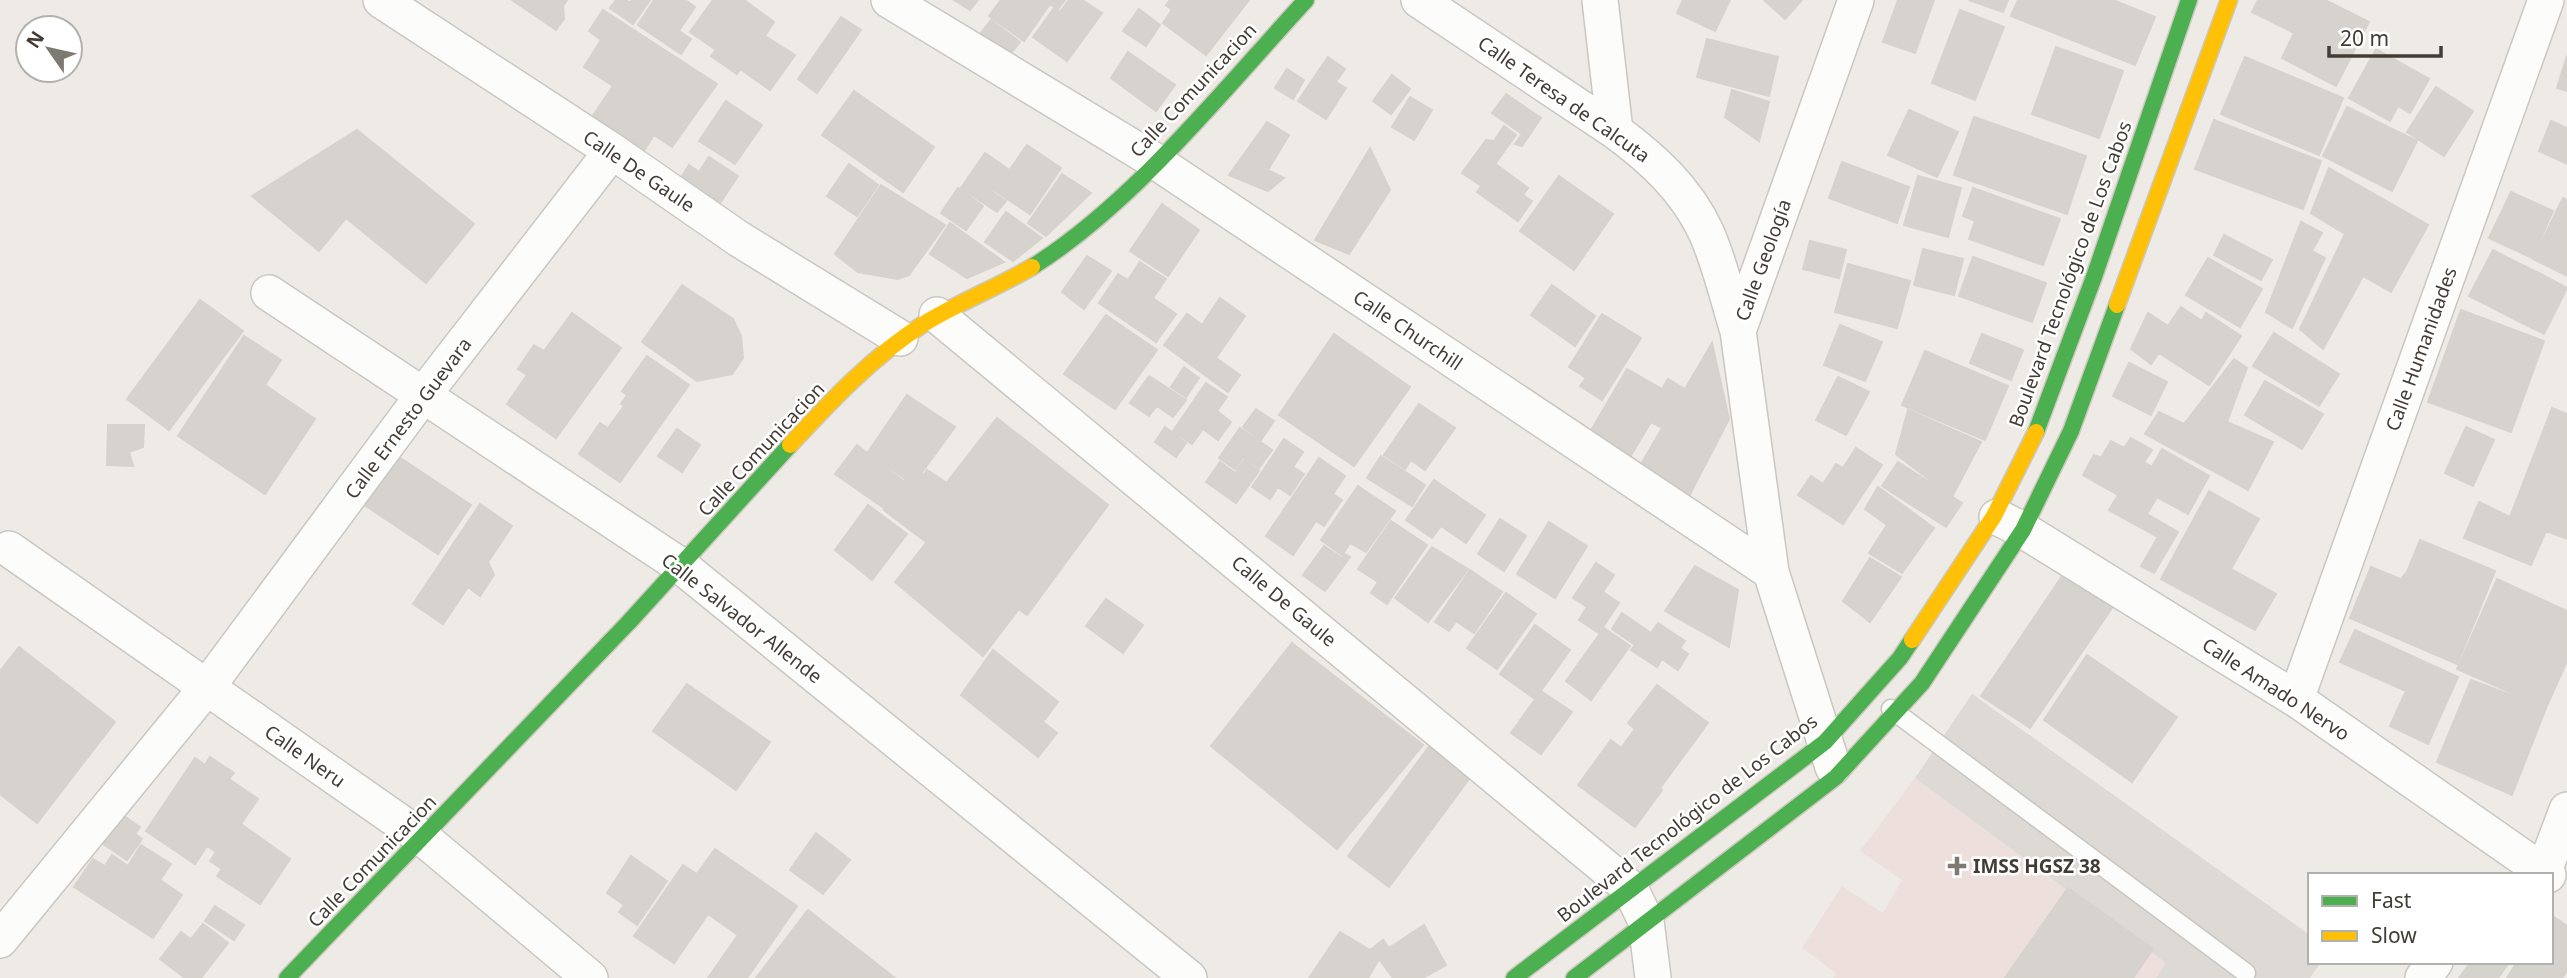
<svg xmlns="http://www.w3.org/2000/svg" width="2567" height="978" font-family="'Noto Sans',sans-serif">
	<style>
		.medical { fill: #eddfdb }
		.parking { fill: #dddad6 }
		.building { fill: #d6d2cd; stroke: #d6d2cc; stroke-width: 2 }
		.lines { fill: none; stroke-linecap: round; stroke-linejoin: round }
		.lane-casing { stroke: #cac7c2; stroke-width: 21 }
		.street-casing { stroke: #cac7c2; stroke-width: 38 }
		.fast-casing { stroke: #ccc8be; stroke-width: 19 }
		.slow-casing { stroke: #ccc8be; stroke-width: 19 }
		.lane { stroke: #fcfcfb; stroke-width: 18 }
		.street { stroke: #fcfcfb; stroke-width: 35 }
		.fast { stroke: #4caf50; stroke-width: 16 }
		.slow { stroke: #ffc107; stroke-width: 16 }
		.poi-dot { fill: #7e7972; stroke: #fff; stroke-width: 2.5 }
		.labels { text-anchor: middle; dominant-baseline: central; stroke-width: 5; stroke-linejoin: round; paint-order: stroke }
		.street-label { font-size: 19px; fill: #423c34; stroke: #fff }
		.poi-label { font-size: 19px; font-weight: bold; fill: #423c34; stroke: #fff; text-anchor: start }
	</style>
	<rect width="100%" height="100%" fill="#eeebe6"/>
	<path class="medical" d="M1915,778L2166,963L2156,978H1833L1836,973L1802,948L1842,886L1883,913L1902,880L1860,851Z"/>
	<path class="parking" d="M1972,694L2310,935V962H2321L2310,978H2156L2166,963L1915,778Z"/>
	<path class="building" d="M512,0H567L563,6L564,19L556,30Z
		M616,0H626L630,3L632,0H650L633,24L610,8Z
		M654,0H685L695,7L679,31L691,39L681,54L638,25Z
		M713,0H744L774,22L765,36L795,55L770,90L740,69L737,74L711,56L716,50L690,32Z
		M954,0H978L970,10Z
		M1001,0H1065L1058,9L1050,4L1024,41L989,16Z
		M1069,0H1082L1102,13L1067,61L1033,37L1054,8L1060,12Z
		M1170,0H1249L1206,55L1163,23L1172,10L1166,5Z
		M1683,0H1730L1715,31L1677,13Z
		M1764,0H1802L1785,19Z
		M1898,0H1934L1915,53L1883,42Z
		M1969,0H2008L2003,12Z
		M2018,0H2113L2155,17L2135,65L2011,16Z
		M2258,0H2325L2369,22L2336,86L2282,58L2294,33L2252,12Z
		M1139,9L1160,25L1146,46L1123,31Z
		M603,10L717,84L672,147L654,135L643,152L592,117L613,86L584,67L601,40L589,31Z
		M1960,10L2004,27L1975,100L1932,83Z
		M841,17L861,30L817,93L798,79Z
		M991,20L1020,42L1004,62L975,41Z
		M1707,39L1778,57L1769,96L1697,77Z
		M2056,47L2123,71L2099,138L2032,114Z
		M2376,49L2429,79L2410,113L2398,106L2390,121L2349,98Z
		M1128,52L1175,85L1156,111L1111,78Z
		M2567,56V91L2557,88Z
		M1328,57L1345,69L1336,82L1346,88L1326,119L1298,101Z
		M2245,57L2343,98L2319,155L2221,114Z
		M1287,69L1304,80L1293,99L1275,88Z
		M1392,75L1410,89L1391,114L1373,101Z
		M2436,87L2473,111L2444,156L2407,132Z
		M1732,90L1769,102L1759,141L1725,117Z
		M854,91L934,147L903,192L822,135Z
		M1506,94L1541,118L1522,146L1515,144L1522,134L1492,113Z
		M1410,97L1432,110L1414,140L1392,127Z
		M726,101L762,125L735,164L699,141Z
		M2347,107L2417,141L2392,191L2323,156Z
		M1909,110L1958,132L1937,177L1888,155Z
		M1974,117L2086,156L2067,214L1954,175Z
		M2214,120L2321,161L2303,209L2195,169Z
		M2551,121L2567,128V164L2539,151Z
		M1267,122L1289,135L1268,170L1284,178L1268,191L1229,175Z
		M1504,126L1516,135L1480,185L1462,173L1486,140L1494,141Z
		M357,130L474,224L426,283L346,218L319,251L252,196Z
		M1027,145L1061,168L1030,214L995,191Z
		M1370,148L1390,190L1349,254L1315,240Z
		M985,153L1008,169L992,192L1006,201L997,212L961,188Z
		M709,157L738,176L718,206L679,181L689,165L699,172Z
		M1842,162L1909,187L1897,223L1829,198Z
		M849,164L878,185L857,216L827,196Z
		M1497,165L1528,188L1523,195L1532,201L1518,221L1477,192Z
		M2329,168L2428,225L2391,292L2363,276L2323,349L2300,329L2345,234L2311,213Z
		M1062,174L1091,193L1046,236L1028,223Z
		M1559,176L1613,214L1574,270L1520,231Z
		M1918,176L1961,188L1948,237L1904,225Z
		M881,185L945,225L909,275L898,279L858,272L835,254Z
		M958,188L983,206L966,230L941,213Z
		M1973,188L2060,219L2043,265L1969,239L1975,221L1963,216Z
		M2511,192L2553,211L2532,258L2489,238Z
		M2563,198L2567,200V276L2533,259Z
		M1162,204L1199,230L1168,276L1130,251Z
		M1006,212L1042,238L1013,261L985,242Z
		M2301,222L2322,233L2312,251L2325,258L2292,328L2266,312Z
		M950,223L1004,262L967,278L930,254Z
		M2224,235L2272,260L2261,280L2214,255Z
		M1810,241L1846,250L1839,278L1803,269Z
		M1923,249L1963,259L1954,295L1914,285Z
		M2493,250L2514,261L2491,307L2469,296Z
		M1087,256L1111,271L1084,309L1062,292Z
		M1973,257L2046,283L2032,322L1959,296Z
		M2208,258L2262,289L2240,327L2186,295Z
		M2514,261L2537,272L2514,319L2491,307Z
		M1140,262L1166,279L1153,298L1176,314L1156,342L1099,303L1118,274L1128,280Z
		M1848,264L1910,281L1897,328L1835,312Z
		M2537,272L2567,288L2544,334L2514,319Z
		M682,285L733,319L741,336L743,358L732,374L697,381L642,342Z
		M1552,285L1595,316L1575,346L1531,315Z
		M1220,298L1245,316L1216,358L1240,375L1228,392L1164,345L1187,314L1202,325Z
		M200,300L243,331L169,430L127,399Z
		M2181,307L2202,321L2206,313L2241,336L2209,385L2159,353L2151,364L2131,349L2148,313L2168,326Z
		M2461,310L2544,341L2511,432L2428,402Z
		M572,313L621,348L556,438L507,404L527,375L518,369L534,345L544,351Z
		M1602,314L1641,338L1602,400L1580,386L1586,378L1569,367Z
		M1106,315L1157,350L1115,409L1064,374Z
		M1840,325L1882,342L1865,381L1824,365Z
		M2274,333L2339,374L2319,406L2253,366Z
		M1334,334L1410,387L1354,466L1279,415Z
		M1982,334L2023,350L2011,380L1970,363Z
		M244,336L281,360L265,385L315,419L265,494L178,436Z
		M1712,343L1729,419L1688,498L1640,466Z
		M1925,351L2008,386L1985,440L1902,405Z
		M647,356L689,385L620,482L579,454L600,423L608,428L624,406L621,404L627,395L622,391Z
		M2234,359L2247,368L2227,422L2273,442L2248,490L2145,434L2159,412L2184,424Z
		M2129,363L2167,382L2151,415L2113,396Z
		M1184,367L1199,378L1186,397L1171,387Z
		M1627,369L1662,389L1668,379L1685,389L1662,428L1651,422L1627,462L1615,455L1621,445L1614,449L1589,434Z
		M1149,376L1186,400L1173,417L1157,406L1149,416L1130,403Z
		M1838,377L1869,392L1846,435L1816,420Z
		M2265,381L2323,414L2302,449L2245,415Z
		M1206,383L1227,397L1217,411L1231,422L1218,440L1203,429L1192,444L1173,431Z
		M907,395L955,427L922,472L914,466L905,479L868,452Z
		M1419,404L1455,428L1425,470L1411,460L1405,469L1384,455Z
		M2552,408L2567,414V539L2510,517Z
		M1256,409L1274,421L1261,440L1243,427Z
		M1908,410L1981,442L1952,497L1896,454Z
		M997,418L1108,505L1027,615L910,530Z
		M108,425H144L143,447L129,452L133,466L107,465Z
		M1165,427L1186,443L1176,457L1155,442Z
		M2466,427L2494,440L2473,486L2445,473Z
		M1240,428L1272,450L1259,468L1243,457L1235,469L1219,458Z
		M677,429L700,445L682,472L658,456Z
		M2131,438L2152,450L2144,462L2152,467L2162,449L2209,476L2188,514L2157,497L2147,514L2178,532L2154,573L2141,566L2158,537L2109,510L2118,495L2083,475L2094,455L2101,458L2111,441L2124,448Z
		M1284,439L1303,452L1293,467L1304,474L1290,495L1278,487L1270,499L1252,487Z
		M857,445L903,481L884,508L835,474Z
		M1856,448L1882,465L1843,524L1798,495L1811,476L1823,484L1836,464L1843,468Z
		M393,453L471,505L438,554L360,502Z
		M1381,456L1425,485L1412,506L1367,478Z
		M1319,458L1345,476L1333,494L1342,500L1324,526L1316,521L1293,555L1266,536Z
		M1244,460L1259,471L1236,503L1206,482L1220,462L1235,473Z
		M1898,462L1962,503L1946,527L1882,486Z
		M914,468L924,475L927,470L945,482L909,529L884,510Z
		M1434,480L1485,515L1466,543L1441,526L1432,538L1406,520Z
		M1358,486L1395,511L1366,552L1350,543L1342,555L1321,540Z
		M1878,487L1934,528L1902,573L1869,553L1887,525L1865,509Z
		M2209,491L2259,519L2231,569L2276,594L2255,630L2161,579Z
		M2479,502L2510,517L2546,531L2531,565L2464,538Z
		M480,504L512,526L488,562L494,575L480,596L468,587L443,624L413,604Z
		M868,505L907,534L872,580L835,550Z
		M1500,519L1526,536L1504,571L1478,554Z
		M1391,521L1427,545L1387,604L1371,593L1378,582L1358,569Z
		M1549,522L1587,546L1555,598L1517,574Z
		M2420,540L2495,571L2479,611L2401,579L2407,572Z
		M926,543L1018,610L983,656L895,582Z
		M1324,546L1342,558L1345,554L1350,557L1325,591L1303,575Z
		M1432,547L1468,569L1428,622L1395,598Z
		M1870,558L1901,577L1870,622L1843,601Z
		M1596,563L1614,575L1603,592L1619,603L1599,633L1579,620L1587,607L1573,598Z
		M1695,566L1738,590L1729,647L1665,611Z
		M2371,567L2479,611L2457,664L2350,618Z
		M1470,570L1502,592L1474,633L1456,621L1449,631L1435,622Z
		M2065,572L2114,605L2030,728L1981,696Z
		M2497,579L2567,611V661L2546,708L2457,669Z
		M1506,593L1536,614L1497,669L1467,648Z
		M1106,599L1143,625L1123,653L1086,626Z
		M1622,613L1651,633L1658,623L1685,641L1680,648L1688,654L1678,670L1662,659L1657,667L1631,650L1635,645L1612,629Z
		M1535,625L1570,650L1535,699L1500,674Z
		M1604,628L1630,646L1591,700L1566,681Z
		M2355,630L2458,677L2428,744L2390,726L2406,691L2340,662Z
		M1292,643L1423,745L1337,849L1211,746Z
		M19,647L115,722L37,823L0,794V671Z
		M993,650L1058,702L1043,722L1057,733L1038,757L961,695Z
		M2087,655L2177,717L2132,782L2044,720Z
		M2471,680L2546,708L2512,795L2437,762Z
		M687,684L770,742L736,790L653,731Z
		M1657,685L1708,723L1660,788L1662,790L1635,827L1578,785L1611,740L1621,748L1635,729L1628,723Z
		M1541,691L1572,712L1541,754L1511,733Z
		M1431,744L1472,775L1389,887L1348,856Z
		M210,757L234,773L229,779L258,799L241,824L290,859L260,904L217,876L222,869L210,861L216,852L207,846L195,864L146,831L195,758L205,765Z
		M118,812L140,827L135,834L142,839L127,860L99,841Z
		M816,833L850,860L823,894L790,870Z
		M141,845L171,864L160,880L182,895L153,938L74,887L93,859L105,866L112,855L128,866Z
		M715,849L797,906L747,978H708L738,935L708,914L674,963L634,936L683,865L697,874Z
		M631,856L667,881L637,925L619,912L624,905L607,893Z
		M2068,888L2153,949L2133,978H2005Z
		M215,906L244,925L234,940L205,921Z
		M808,910L895,978H756Z
		M2551,915L2567,926V971L2562,978H2507L2517,962H2551Z
		M203,924L228,943L201,978H185L160,959L181,932L191,939Z
		M1424,925L1446,965L1423,978H1393L1379,959L1368,978H1309L1340,932L1370,950L1383,940L1389,948Z
		M2471,962H2505L2508,964L2498,978H2459Z"/>
	<g class="lines">
		<defs>
			<path id="lane" d="M1891,709L2246,973"/>
			<path id="street" d="M381,0L612,151L739,239L900,338
				M889,0L1155,161L1771,572L1833,767
				M1419,0L1615,131C1653,159 1686,189 1706,232C1720,263 1728,299 1738,331
				M1600,0L1615,131
				M269,293L681,566L1189,978
				M937,315L1630,888L1646,921L1653,978
				M1997,517L2023,530L2296,699L2548,875
				M9,549L424,839L590,978
				M1771,572L1738,331L1856,0
				M2296,699L2546,0
				M2544,871L2567,810
				M0,940L207,687L424,394L612,151
				M2423,978L2435,962"/>
			<path id="fast" d="M1032,267C1134,203 1224,89 1306,0
				M2036,432L2094,277L2189,0
				M287,978L629,622L790,445
				M1514,978L1825,742L1900,658L1912,640
				M1574,978L1836,777L1922,683L2023,530L2071,431L2117,305"/>
			<path id="slow" d="M2117,305L2229,0
				M790,445C830,402 872,357 922,325C957,303 996,288 1032,267
				M1912,640L1994,516L2036,432"/>
		</defs>
		<use href="#lane" class="lane-casing"/>
		<use href="#street" class="street-casing"/>
		<use href="#fast" class="fast-casing"/>
		<use href="#slow" class="slow-casing"/>
		<use href="#lane" class="lane"/>
		<use href="#street" class="street"/>
		<use href="#fast" class="fast"/>
		<use href="#slow" class="slow"/>
	</g>
	<path class="poi-dot" d="M1953.5 855.5h7v7h7v7h-7v7h-7v-7h-7v-7h7z"/>
	<g class="labels">
		<g class="street-label">
			<text transform="translate(1193 90) rotate(-47)">Calle Comunicacion</text>
			<text transform="translate(1564 99) rotate(35)">Calle Teresa de Calcuta</text>
			<text transform="translate(639 171) rotate(34)">Calle De Gaule</text>
			<text transform="translate(1763 260) rotate(-70)">Calle Geología</text>
			<text transform="translate(2070 274) rotate(-70)">Boulevard Tecnológico de Los Cabos</text>
			<text transform="translate(1408 330) rotate(34)">Calle Churchill</text>
			<text transform="translate(2421 349) rotate(-70)">Calle Humanidades</text>
			<text transform="translate(408 418) rotate(-53)">Calle Ernesto Guevara</text>
			<text transform="translate(761 449) rotate(-47)">Calle Comunicacion</text>
			<text transform="translate(1284 601) rotate(40)">Calle De Gaule</text>
			<text transform="translate(742 618) rotate(38)">Calle Salvador Allende</text>
			<text transform="translate(2276 689) rotate(33)">Calle Amado Nervo</text>
			<text transform="translate(305 756) rotate(35)">Calle Neru</text>
			<text transform="translate(1687 818) rotate(-38)">Boulevard Tecnológico de Los Cabos</text>
			<text transform="translate(372 861) rotate(-46)">Calle Comunicacion</text>
		</g>
		<g class="poi-label">
			<text x="1973" y="866">IMSS HGSZ 38</text>
		</g>
	</g>
	<rect x="2308" y="873" width="245" height="91" fill="#ffffff" stroke="#b3b1ae" stroke-width="2"/>
	<rect x="2322" y="896" width="35" height="10" fill="#4caf50" stroke="#b3b1ae" stroke-width="2"/>
	<text x="2371" y="908" font-size="21" fill="#423c34">Fast</text>
	<rect x="2322" y="931" width="35" height="10" fill="#ffc107" stroke="#b3b1ae" stroke-width="2"/>
	<text x="2371" y="943" font-size="21" fill="#423c34">Slow</text>
	<g transform="translate(49 49) rotate(304)"><circle r="33" fill="#ffffff" stroke="#b3b1ae" stroke-width="2"/>
	<path d="M0-5L12 26L0 18L-12 26Z" fill="#7e7972"/>
	<text y="-10" font-size="19" font-weight="bold" text-anchor="middle" fill="#423c34">N</text>
	</g>
	<path d="M2329 46v10h112v-10" fill="none" stroke="#423c34" stroke-width="3.5"/>
	<text x="2340" y="46" font-size="21" fill="#423c34" stroke="#ffffff" stroke-width="5" paint-order="stroke">20 m</text>
</svg>
